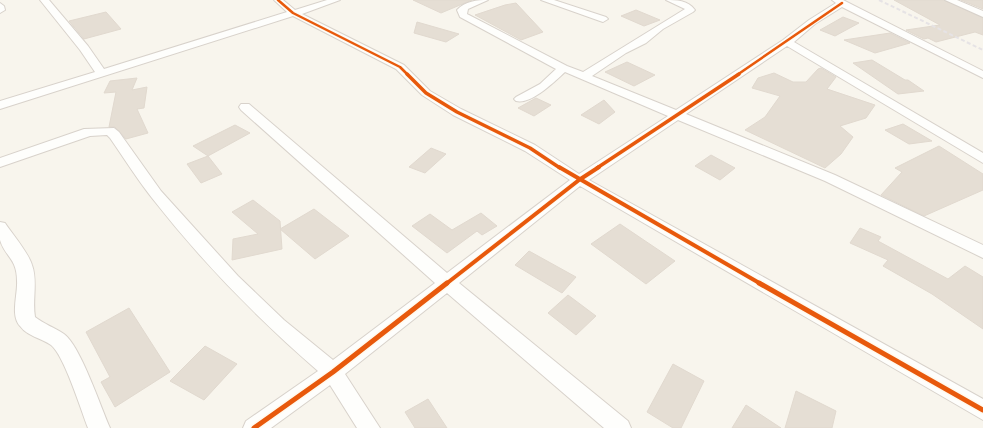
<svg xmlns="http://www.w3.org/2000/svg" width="983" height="428" font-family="'Asap Condensed',sans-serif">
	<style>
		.building { fill: #e5ded4; stroke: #e1d9cf }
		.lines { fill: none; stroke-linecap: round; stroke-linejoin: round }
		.minor-casing { stroke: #d8d2cb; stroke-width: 2 }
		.minor { fill: #fefefc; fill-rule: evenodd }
		.rail { stroke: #e6e3e5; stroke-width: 2; stroke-dasharray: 4 2.5; stroke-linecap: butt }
		.cycleway-far3-casing { stroke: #fffaef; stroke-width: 4 }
		.cycleway-far2-casing { stroke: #fffaef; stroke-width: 5.5 }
		.cycleway-far1-casing { stroke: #fffaef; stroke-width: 6 }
		.cycleway-casing { stroke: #fffaef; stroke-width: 8 }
		.cycleway-far3 { stroke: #e8590c; stroke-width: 2.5 }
		.cycleway-far2 { stroke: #e8590c; stroke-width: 3.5 }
		.cycleway-far1 { stroke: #e8590c; stroke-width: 4 }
		.cycleway { stroke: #e8590c; stroke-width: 5 }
	</style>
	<rect width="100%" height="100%" fill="#f8f5ed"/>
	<path class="building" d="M413,0H472L441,13Z
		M894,0H944L983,18V35L975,32L936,42L928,38L924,39L906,30L940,25Z
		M961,0H983V9Z
		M516,3L543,32L521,40L475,15L505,5Z
		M636,10L660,20L644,26L621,16Z
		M106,12L121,29L84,39L69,21Z
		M843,17L859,23L835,36L820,30Z
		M417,22L459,34L446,42L414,33Z
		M890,33L910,43L875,53L844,40Z
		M872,60L905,80H908L924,91L898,94L853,63Z
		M627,62L655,75L634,86L605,72Z
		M821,68L836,77L827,89L875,105L866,118L840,126L853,137L841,154L825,168L745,130L765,117L780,96L752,88L758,78L774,73L793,82H806L818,69Z
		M137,78L132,90L147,87L144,108L137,109L148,133L126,139L115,127H109L116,92L104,93L110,81Z
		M536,98L551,105L534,116L518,108Z
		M604,100L615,112L599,124L581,115Z
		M903,124L932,141L909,144L885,130Z
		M235,125L250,133L208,156L193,146Z
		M939,146L983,174V190L924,216L881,195L902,172L895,168Z
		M431,148L446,154L425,173L409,167Z
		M711,155L735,168L720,180L695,166Z
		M208,156L222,174L201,183L187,164Z
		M253,200L280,221L282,249L232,260L233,239L258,234L232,212Z
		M314,209L349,236L315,259L280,229Z
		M481,213L497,226L482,235L477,231L447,253L412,226L430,214L452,230Z
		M620,224L675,261L646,284L591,244Z
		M860,228L881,237L878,241L948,279L965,266L983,277V329L932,294L883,266L888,260L850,243Z
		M529,251L576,277L562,293L515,265Z
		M568,295L596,316L576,335L548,313Z
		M129,308L170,372L115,407L101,382L110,377L86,332Z
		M205,346L237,364L204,400L170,381Z
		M673,364L704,381L681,428H673L647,412Z
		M796,391L836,411L832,428H785Z
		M428,399L447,428H415L405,412Z
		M746,405L781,428H732Z"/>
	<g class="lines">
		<defs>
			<path id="minor" d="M40,0H49L88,46L104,69L287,12L274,0H283L295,10L327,0H340L302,14L404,65L430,91L461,109L535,145L579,174L668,116L565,72C554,82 531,105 516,101L514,99L516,97L540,84L556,69L460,17L457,10C465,1 477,0 488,0L468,9L467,14L567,66L583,72L685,9L666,0C676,0 688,0 695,10L693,12L663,29L646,43L626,53L592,76L676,110L783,40L809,20L836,3L832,0H843L983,71V78L842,7L815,24L794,42L983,153V163L787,46L686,114L835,175L983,245V258L825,181L678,120L589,180L983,399V420L580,186L459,283L628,421L631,428H604L447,293L345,374L380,428H357L330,385L271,428H243L246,421L318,371C256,317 203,263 152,198C137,179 124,158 110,138L107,135L90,136L0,167V158L84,129L114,128L119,132L161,191L238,276L284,320L333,360L435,283L241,110L239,107L241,104H249L447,273L570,180L525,151L453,115L422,95L396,69L293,16L0,109V101L95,72L80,50Z
				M541,0H554L606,17L608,19L603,22L600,21Z
				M945,0H957L983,11V17Z
				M0,3L4,6L5,10L0,13Z
				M0,222L5,223C13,235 28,252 32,265C38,281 32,300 35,317C44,324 55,328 64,334C80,345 101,408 110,428H88C81,410 64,355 51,345C41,338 27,336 20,326C10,315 18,294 17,281C17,258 5,257 0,240C0,235 0,227 0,222Z"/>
		</defs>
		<use href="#minor" class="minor-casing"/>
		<use href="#minor" class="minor"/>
		<path class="rail" d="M879,0L983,50"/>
		<defs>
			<path id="cycleway-far3" d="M278,0L293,13L400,67L408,75
				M737,75L842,3"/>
			<path id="cycleway-far2" d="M407,74L426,93L457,112L530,148L560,168
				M597,168L739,74"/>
			<path id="cycleway-far1" d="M559,167L761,284
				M446,284L579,180L599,167"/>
			<path id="cycleway" d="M759,283L983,410
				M254,428L333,372L447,283"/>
		</defs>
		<use href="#cycleway-far3" class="cycleway-far3-casing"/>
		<use href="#cycleway-far2" class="cycleway-far2-casing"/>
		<use href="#cycleway-far1" class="cycleway-far1-casing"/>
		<use href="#cycleway" class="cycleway-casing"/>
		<use href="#cycleway-far3" class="cycleway-far3"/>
		<use href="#cycleway-far2" class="cycleway-far2"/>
		<use href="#cycleway-far1" class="cycleway-far1"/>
		<use href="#cycleway" class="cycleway"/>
	</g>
</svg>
